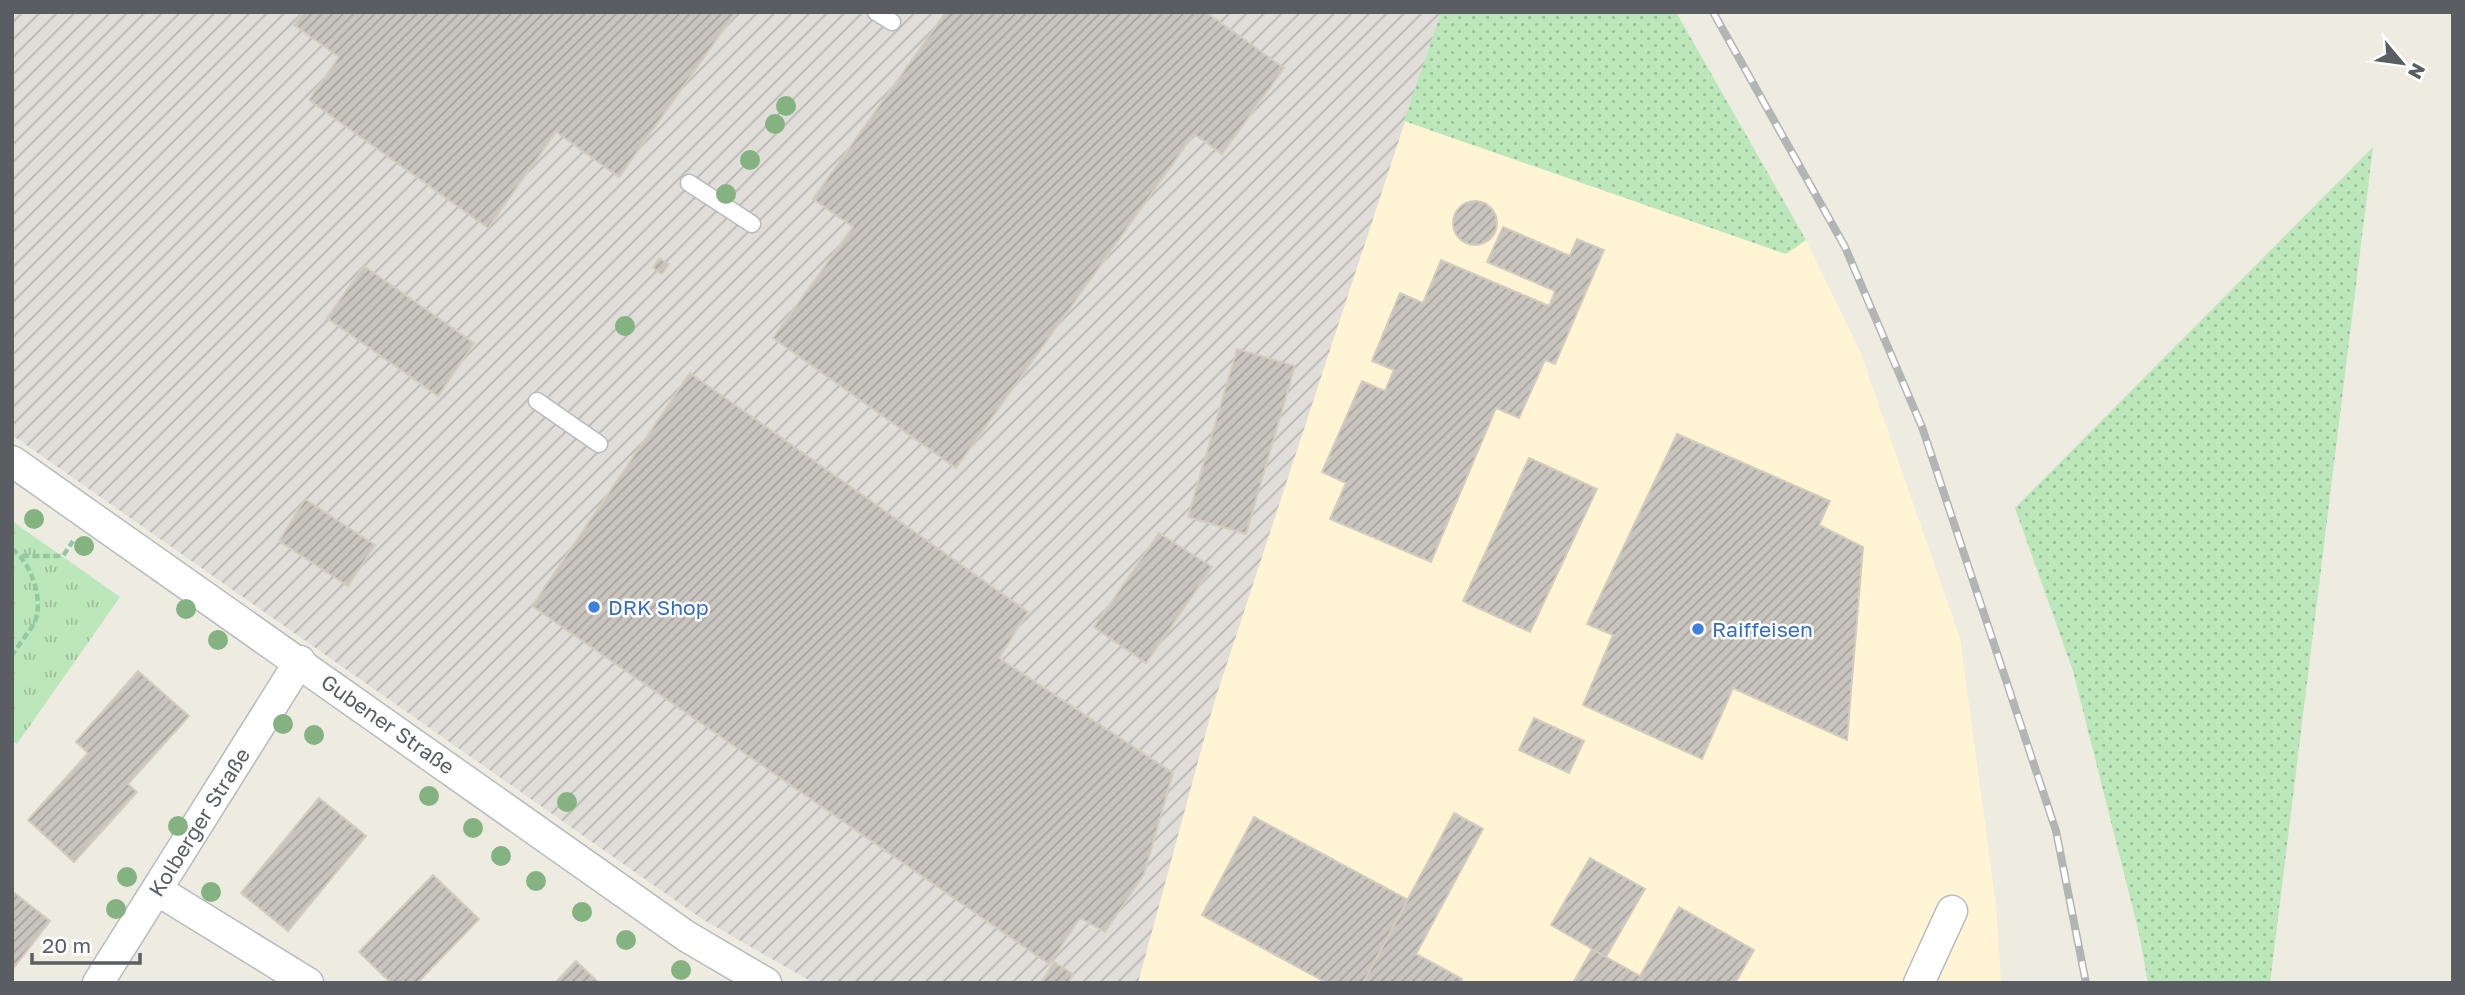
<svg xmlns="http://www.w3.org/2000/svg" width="2465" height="995" font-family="'Golos Text',sans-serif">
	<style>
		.commercial { fill: #fff5d5 }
		.industrial { fill: url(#industrial-furrows) }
		.grass { fill: url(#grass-dots) }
		.park { fill: url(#park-tufts) }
		.building { fill: url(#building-hatch); stroke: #d3ccbf; stroke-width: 2 }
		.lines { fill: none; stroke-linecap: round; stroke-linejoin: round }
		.service-casing { stroke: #b7babf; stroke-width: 19 }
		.minor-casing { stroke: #b7babf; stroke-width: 33 }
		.path { stroke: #94c9a3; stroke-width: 4.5; stroke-dasharray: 7 3.5; stroke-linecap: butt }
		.service { stroke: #fff; stroke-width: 16 }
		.minor { stroke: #fff; stroke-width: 30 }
		.rail-casing { stroke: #b3b4b4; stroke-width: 8 }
		.rail { stroke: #fff; stroke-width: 5; stroke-dasharray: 16; stroke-linecap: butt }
		.tree { fill: #84b381 }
		.shop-dot { fill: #3f7fe0; stroke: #fff; stroke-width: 2.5 }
		.labels { text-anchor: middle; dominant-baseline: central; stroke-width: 5; stroke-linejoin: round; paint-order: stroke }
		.shop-label { font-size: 21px; fill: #366cbe; stroke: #fff; text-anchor: start }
		.street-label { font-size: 21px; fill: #5a5e63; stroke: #fff }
	</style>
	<defs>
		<pattern id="industrial-furrows" width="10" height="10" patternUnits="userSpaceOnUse" patternTransform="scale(1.75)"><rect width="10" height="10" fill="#e1ded9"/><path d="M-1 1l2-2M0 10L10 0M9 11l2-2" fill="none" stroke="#b9b7b4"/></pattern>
		<pattern id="grass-dots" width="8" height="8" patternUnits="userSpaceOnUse" patternTransform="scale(1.75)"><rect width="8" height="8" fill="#bce7bb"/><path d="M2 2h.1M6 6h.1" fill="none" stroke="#9cbe9c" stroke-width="1.8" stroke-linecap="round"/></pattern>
		<pattern id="park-tufts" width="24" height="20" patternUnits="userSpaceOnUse" patternTransform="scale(1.75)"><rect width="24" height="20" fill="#bce7bb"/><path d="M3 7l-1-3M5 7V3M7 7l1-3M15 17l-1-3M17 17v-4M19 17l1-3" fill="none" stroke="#9cbe9c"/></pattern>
		<pattern id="building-hatch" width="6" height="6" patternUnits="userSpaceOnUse" patternTransform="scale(1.75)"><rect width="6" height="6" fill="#c9c5be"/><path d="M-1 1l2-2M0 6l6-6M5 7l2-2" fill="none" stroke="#a6a39e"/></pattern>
	</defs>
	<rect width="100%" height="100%" fill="#eeebe1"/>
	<path class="commercial" d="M1404,121L1786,254L1806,240L1861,354L1960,638L1996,906L2001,983H1138L1213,706Z"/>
	<path class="industrial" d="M12,12H1441L1213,706L1138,983L812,982L699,917L12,435Z"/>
	<path class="grass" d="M1441,12H1676L1806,240L1786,254L1404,121Z
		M2373,147L2270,983H2148L2139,933L2073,671L2015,508Z"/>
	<path class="park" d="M12,521L120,597L17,744L12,741Z"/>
	<path class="building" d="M303,12H736L619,177L556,132L488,228L309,100L339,57L294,25Z
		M946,12H1206L1284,68L1222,154L1194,134L956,468L773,338L853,227L813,199Z
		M1453 223a22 22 0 1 1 44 0a22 22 0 1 1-44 0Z
		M1503,227L1570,256L1577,239L1604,250L1555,364L1545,360L1519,418L1496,408L1431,562L1330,519L1346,483L1322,472L1362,381L1385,391L1394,370L1372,361L1400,293L1423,303L1441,260L1549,306L1555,291L1487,262Z
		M659,258L669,264L662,274L653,268Z
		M364,266L474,343L438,396L327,318Z
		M1237,349L1295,366L1246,534L1188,517Z
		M690,373L1028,612L999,658L1173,773L1144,874L1105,932L1080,918L1049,964L532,606Z
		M1677,434L1830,501L1819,525L1863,547L1847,740L1733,688L1702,759L1583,705L1613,635L1587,624Z
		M1529,458L1597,489L1530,632L1463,601Z
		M305,499L375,545L348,586L279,541Z
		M1159,533L1212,567L1146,663L1094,627Z
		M138,671L189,716L128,784L137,792L74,862L28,820L88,753L76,742Z
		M1534,718L1584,741L1569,773L1519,750Z
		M319,798L366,836L288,931L241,893Z
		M1454,813L1483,829L1416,954L1462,979L1460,983H1363Z
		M1254,817L1408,900L1363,983H1327L1202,915Z
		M1590,858L1645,889L1606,957L1551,925Z
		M433,875L479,919L417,983H391L359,952Z
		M12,891L50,921L12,970Z
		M1679,907L1754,950L1735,983H1573L1592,949L1640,976Z
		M576,961L599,983H555Z
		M1054,962L1073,974L1068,983H1041Z"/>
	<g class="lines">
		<defs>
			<path id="service" d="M876,12L892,22
				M689,183L752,224
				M537,401L599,444"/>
			<path id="minor" d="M12,461L686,936L766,983
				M157,890L308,983
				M98,983L300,661
				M1919,983L1952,911"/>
		</defs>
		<use href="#service" class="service-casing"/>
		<use href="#minor" class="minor-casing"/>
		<path class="path" d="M12,549C31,562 45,602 34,623C28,634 19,644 12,655
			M22,556H63L73,541"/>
		<use href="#service" class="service"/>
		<use href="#minor" class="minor"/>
		<defs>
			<path id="rail" d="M1713,12L1845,247L1922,427L2056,831L2086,983"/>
		</defs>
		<use href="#rail" class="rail-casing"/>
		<use href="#rail" class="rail"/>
	</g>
	<g class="tree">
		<circle cx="786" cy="106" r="10"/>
		<circle cx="775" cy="124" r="10"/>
		<circle cx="750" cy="160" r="10"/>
		<circle cx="726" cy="194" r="10"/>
		<circle cx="625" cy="326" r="10"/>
		<circle cx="34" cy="519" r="10"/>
		<circle cx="84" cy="546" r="10"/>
		<circle cx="186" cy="609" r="10"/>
		<circle cx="218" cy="640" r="10"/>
		<circle cx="283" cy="724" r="10"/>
		<circle cx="314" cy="735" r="10"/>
		<circle cx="429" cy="796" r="10"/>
		<circle cx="567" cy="802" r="10"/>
		<circle cx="178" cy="826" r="10"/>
		<circle cx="473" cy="828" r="10"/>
		<circle cx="501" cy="856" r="10"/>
		<circle cx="127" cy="877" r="10"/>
		<circle cx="536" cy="881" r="10"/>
		<circle cx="211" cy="892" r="10"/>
		<circle cx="116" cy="909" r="10"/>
		<circle cx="582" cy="912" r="10"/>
		<circle cx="626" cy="940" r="10"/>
		<circle cx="681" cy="970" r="10"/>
	</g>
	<g class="shop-dot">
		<circle cx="594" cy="607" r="7"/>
		<circle cx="1698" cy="629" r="7"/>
	</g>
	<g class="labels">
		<g class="shop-label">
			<text x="608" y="607">DRK Shop</text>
			<text x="1712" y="629">Raiffeisen</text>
		</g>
		<g class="street-label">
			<text transform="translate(388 724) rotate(35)">Gubener Straße</text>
			<text transform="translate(199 822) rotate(-58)">Kolberger Straße</text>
		</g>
	</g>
	<rect width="2465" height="995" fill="none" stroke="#5a5e63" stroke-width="28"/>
	<g transform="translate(2402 63) rotate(119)" stroke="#ffffff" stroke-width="5" paint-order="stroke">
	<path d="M0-5L12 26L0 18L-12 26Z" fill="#5a5e63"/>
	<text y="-10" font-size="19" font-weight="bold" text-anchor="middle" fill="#5a5e63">N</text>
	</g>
	<path d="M32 953v10h108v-10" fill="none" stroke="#5a5e63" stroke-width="3.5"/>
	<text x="42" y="953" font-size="21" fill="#5a5e63" stroke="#ffffff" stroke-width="5" paint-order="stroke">20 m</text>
</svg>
